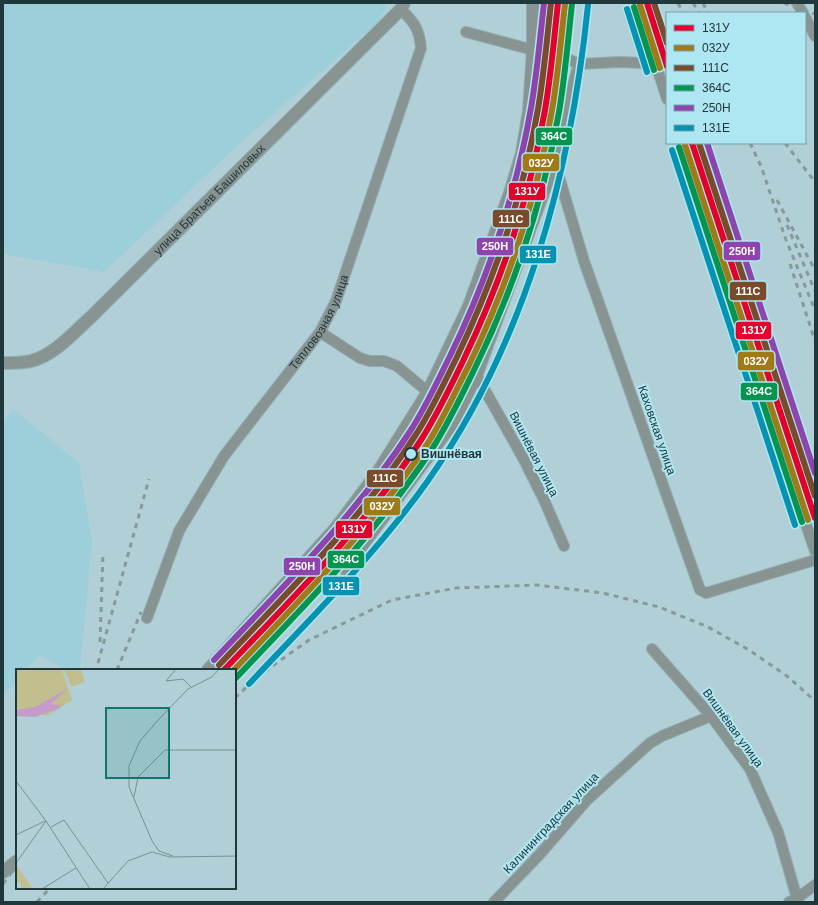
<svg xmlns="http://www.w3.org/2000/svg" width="818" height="905" font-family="Helvetica,sans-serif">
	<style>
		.built { fill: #9ccfda }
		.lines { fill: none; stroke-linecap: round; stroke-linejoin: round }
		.minor-casing { stroke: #93acb1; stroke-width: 12 }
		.tertiary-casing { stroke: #93acb1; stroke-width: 14 }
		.minor { stroke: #879492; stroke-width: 10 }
		.tertiary { stroke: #879492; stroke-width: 12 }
		.rail { stroke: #87999b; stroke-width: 3; stroke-dasharray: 5 5; stroke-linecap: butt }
		.rail-1-casing { stroke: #aee7f2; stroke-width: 9 }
		.rail-2-casing { stroke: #aee7f2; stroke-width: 9 }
		.rail-3-casing { stroke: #aee7f2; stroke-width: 9 }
		.rail-4-casing { stroke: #aee7f2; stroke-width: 9 }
		.rail-5-casing { stroke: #aee7f2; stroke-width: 9 }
		.rail-6-casing { stroke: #aee7f2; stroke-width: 9 }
		.rail-1 { stroke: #e4002b; stroke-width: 6 }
		.rail-2 { stroke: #a17a18; stroke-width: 6 }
		.rail-3 { stroke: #7a4b2a; stroke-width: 6 }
		.rail-4 { stroke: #05954e; stroke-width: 6 }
		.rail-5 { stroke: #8e44ad; stroke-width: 6 }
		.rail-6 { stroke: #0692b1; stroke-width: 6 }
		.stop-dot { fill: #aee7f2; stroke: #20373c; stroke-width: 2 }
		.labels { text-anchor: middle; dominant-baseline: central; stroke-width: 4; stroke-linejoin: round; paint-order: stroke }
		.street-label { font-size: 12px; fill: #20373c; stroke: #aee7f2 }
		.stop-label { font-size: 12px; font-weight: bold; fill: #20373c; stroke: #aee7f2; text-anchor: start }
		.inset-road { fill: none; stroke: #769298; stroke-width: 1 }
		.view { fill: #0f766e; fill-opacity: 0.15; stroke: #0f766e; stroke-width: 2 }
		.inset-edge { fill: none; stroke: #20373c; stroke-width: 2 }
		.line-badge { stroke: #aee7f2; stroke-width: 1.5 }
		.badge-label { font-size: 11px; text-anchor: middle; font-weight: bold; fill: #fff }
	</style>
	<rect width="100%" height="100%" fill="#b0cfd6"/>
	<path class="built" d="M3,3H388L379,21L236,147L104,272L3,254Z
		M13,409L79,463L92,541L80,670H67L39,655L26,670H17V680L3,696V421Z"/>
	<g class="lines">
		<defs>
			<g id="minor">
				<path d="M797,3L803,13"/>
				<path d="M805,17L815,36"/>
				<path d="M466,32L533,50L561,56L579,64L620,62L642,63L658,71L667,99"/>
				<path d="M681,143L748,354L815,551"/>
				<path d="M555,163L584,261L700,590L706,593L815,560"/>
				<path d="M320,332L360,358L370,361H384L397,366L428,392"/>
				<path d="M477,376L523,458L544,500L564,546"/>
				<path d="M345,570L454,423L477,376L555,163L564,115L579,64"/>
				<path id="s1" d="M147,618L179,531L224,456L320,332L336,301L421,48C419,28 415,24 401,9"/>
				<path d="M652,649L711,716L750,769L778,832L798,902"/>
				<path d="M494,902L540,854L587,800L650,743L662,736L711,716"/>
				<path d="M789,902L796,899L815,885"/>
			</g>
			<g id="tertiary">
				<path id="s2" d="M3,363C12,363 22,363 31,361C55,355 74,332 92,316L401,9L404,3"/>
				<path d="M208,670L336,528L378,472L428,392L469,306L510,193L522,153L529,111L533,50V3"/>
				<path d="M3,872L17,861"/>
			</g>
		</defs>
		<use href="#minor" class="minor-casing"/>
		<use href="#tertiary" class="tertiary-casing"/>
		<use href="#minor" class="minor"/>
		<use href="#tertiary" class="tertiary"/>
		<path class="rail" d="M654,3L667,43
			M678,3L683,13
			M693,3L699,13
			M703,3L708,13
			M784,3L815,14
			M700,143L815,497
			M750,143L761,166L786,240L815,310
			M785,143L815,182
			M777,200L815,270
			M787,225L815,291
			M790,264L815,341
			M100,642L103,553
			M98,663L149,479
			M117,670L141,612
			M235,698L257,677L309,640L392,600L456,588L537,585L603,593L659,607L708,627L749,650L787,676L815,701
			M3,884L17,865
			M37,902L50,888"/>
		<defs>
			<path id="rail-1" d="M647,3L667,66
				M692,143L815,518
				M224,670C294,597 366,525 421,440C437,415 450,388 463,361C501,282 530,197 545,110C551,75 554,39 558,3"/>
			<path id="rail-2" d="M640,5L660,68
				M685,145L808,520
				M234,670C301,599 371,528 426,446C443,420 455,392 469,365C508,284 537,198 552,110C558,75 561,39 565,4"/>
			<path id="rail-3" d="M654,3L667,43
				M699,143L815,496
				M219,665C288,592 360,521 415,436C431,412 443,385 456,359C494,280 523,196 538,109C544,74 547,38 551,3"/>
			<path id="rail-4" d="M634,7L654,70
				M679,147L802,522
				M235,679C304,606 376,534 432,449C448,424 461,397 474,370C514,288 543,202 559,112C565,77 568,40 572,4"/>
			<path id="rail-5" d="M707,143L815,473
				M214,660C282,588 354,517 409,433C425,409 437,382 450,356C488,278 516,194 531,108C537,74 540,38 544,3"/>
			<path id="rail-6" d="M627,9L647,72
				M672,150L795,525
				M249,684C310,619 375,555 427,482C526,342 571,173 588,5"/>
		</defs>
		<use href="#rail-1" class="rail-1-casing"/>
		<use href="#rail-2" class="rail-2-casing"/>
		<use href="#rail-3" class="rail-3-casing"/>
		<use href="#rail-4" class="rail-4-casing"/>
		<use href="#rail-5" class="rail-5-casing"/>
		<use href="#rail-6" class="rail-6-casing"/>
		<use href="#rail-1" class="rail-1"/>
		<use href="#rail-2" class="rail-2"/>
		<use href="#rail-3" class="rail-3"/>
		<use href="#rail-4" class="rail-4"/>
		<use href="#rail-5" class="rail-5"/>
		<use href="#rail-6" class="rail-6"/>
	</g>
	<circle class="stop-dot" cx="411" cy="454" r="6"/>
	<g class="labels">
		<g class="street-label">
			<text stroke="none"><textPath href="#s2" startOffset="270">улица Братьев Башиловых</textPath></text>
			<text stroke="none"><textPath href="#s1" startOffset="345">Тепловозная улица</textPath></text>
			<text transform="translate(657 430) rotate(71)">Каховская улица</text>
			<text transform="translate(534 454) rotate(63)">Вишнёвая улица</text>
			<text transform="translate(733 728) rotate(54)">Вишнёвая улица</text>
			<text transform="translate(551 823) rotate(-47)">Калининградская улица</text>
		</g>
		<g class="stop-label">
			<text x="421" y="454">Вишнёвая</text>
		</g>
	</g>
	<g transform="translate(16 669)">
		<rect width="220" height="220" fill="#b0cfd6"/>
		<path d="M0,0H46L56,31L31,47L0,40ZM0,197H1L17,220H6L4,213L0,214V218Z" fill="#c2bf8e"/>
		<path d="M48,0H65L69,13L55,18Z" fill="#c2bf8e"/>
		<path d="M51,20L35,35L44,36V39L19,48L0,47V41L19,38Z" fill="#c69acb"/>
		<path class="inset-road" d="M150,12L167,10L175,18M150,12L160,0M0,112L30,152L74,220M118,128L122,108L149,81H220M35,158L48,151L92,214M0,166L29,152M157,187L143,182L136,172L113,118V97L124,72L143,50L172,20L196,8L203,0M0,194L30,152M26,220L60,199M87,220L112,192L136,183L154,188L220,187"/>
		<path class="view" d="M90,39H153V109H90Z"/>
		<rect width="220" height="220" class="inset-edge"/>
	</g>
	<g class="line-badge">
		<rect x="535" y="127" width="38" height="19" rx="4" fill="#05954e"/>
		<rect x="522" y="153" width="38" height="19" rx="4" fill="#a17a18"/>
		<rect x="508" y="182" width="38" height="19" rx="4" fill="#e4002b"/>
		<rect x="492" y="209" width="38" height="19" rx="4" fill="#7a4b2a"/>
		<rect x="476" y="237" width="38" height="19" rx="4" fill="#8e44ad"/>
		<rect x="723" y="241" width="38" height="20" rx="4" fill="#8e44ad"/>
		<rect x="519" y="245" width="38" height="19" rx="4" fill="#0692b1"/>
		<rect x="729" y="281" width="38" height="20" rx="4" fill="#7a4b2a"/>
		<rect x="735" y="321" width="37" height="19" rx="4" fill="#e4002b"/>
		<rect x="737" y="351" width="38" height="20" rx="4" fill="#a17a18"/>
		<rect x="740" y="382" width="38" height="19" rx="4" fill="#05954e"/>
		<rect x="366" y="469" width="38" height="19" rx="4" fill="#7a4b2a"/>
		<rect x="363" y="497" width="38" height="19" rx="4" fill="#a17a18"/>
		<rect x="335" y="520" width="38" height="19" rx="4" fill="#e4002b"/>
		<rect x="327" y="550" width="38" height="19" rx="4" fill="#05954e"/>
		<rect x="283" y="557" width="38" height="19" rx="4" fill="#8e44ad"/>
		<rect x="322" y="576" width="38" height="20" rx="4" fill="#0692b1"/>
	</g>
	<g class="badge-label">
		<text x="554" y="140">364С</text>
		<text x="541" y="167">032У</text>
		<text x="527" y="195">131У</text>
		<text x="511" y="223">111С</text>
		<text x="495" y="250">250Н</text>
		<text x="742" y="255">250Н</text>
		<text x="538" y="258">131Е</text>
		<text x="748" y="295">111С</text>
		<text x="754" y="334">131У</text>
		<text x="756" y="365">032У</text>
		<text x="759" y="395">364С</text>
		<text x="385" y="482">111С</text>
		<text x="382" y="510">032У</text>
		<text x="354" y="533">131У</text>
		<text x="346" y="563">364С</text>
		<text x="302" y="570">250Н</text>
		<text x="341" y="590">131Е</text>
	</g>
	<rect width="818" height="905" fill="none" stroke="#20373c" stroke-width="8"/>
	<rect x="666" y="12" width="140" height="132" fill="#aee7f2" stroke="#75a1a9"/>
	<rect x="674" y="25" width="20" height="6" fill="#e4002b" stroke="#75a1a9"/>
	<text x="702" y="32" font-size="12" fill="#20373c">131У</text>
	<rect x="674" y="45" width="20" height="6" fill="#a17a18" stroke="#75a1a9"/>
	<text x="702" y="52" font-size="12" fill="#20373c">032У</text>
	<rect x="674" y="65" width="20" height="6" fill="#7a4b2a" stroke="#75a1a9"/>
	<text x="702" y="72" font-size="12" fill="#20373c">111С</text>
	<rect x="674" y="85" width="20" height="6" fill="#05954e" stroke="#75a1a9"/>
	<text x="702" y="92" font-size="12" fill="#20373c">364С</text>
	<rect x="674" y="105" width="20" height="6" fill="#8e44ad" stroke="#75a1a9"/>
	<text x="702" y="112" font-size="12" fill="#20373c">250Н</text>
	<rect x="674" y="125" width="20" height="6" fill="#0692b1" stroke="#75a1a9"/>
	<text x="702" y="132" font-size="12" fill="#20373c">131Е</text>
</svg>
